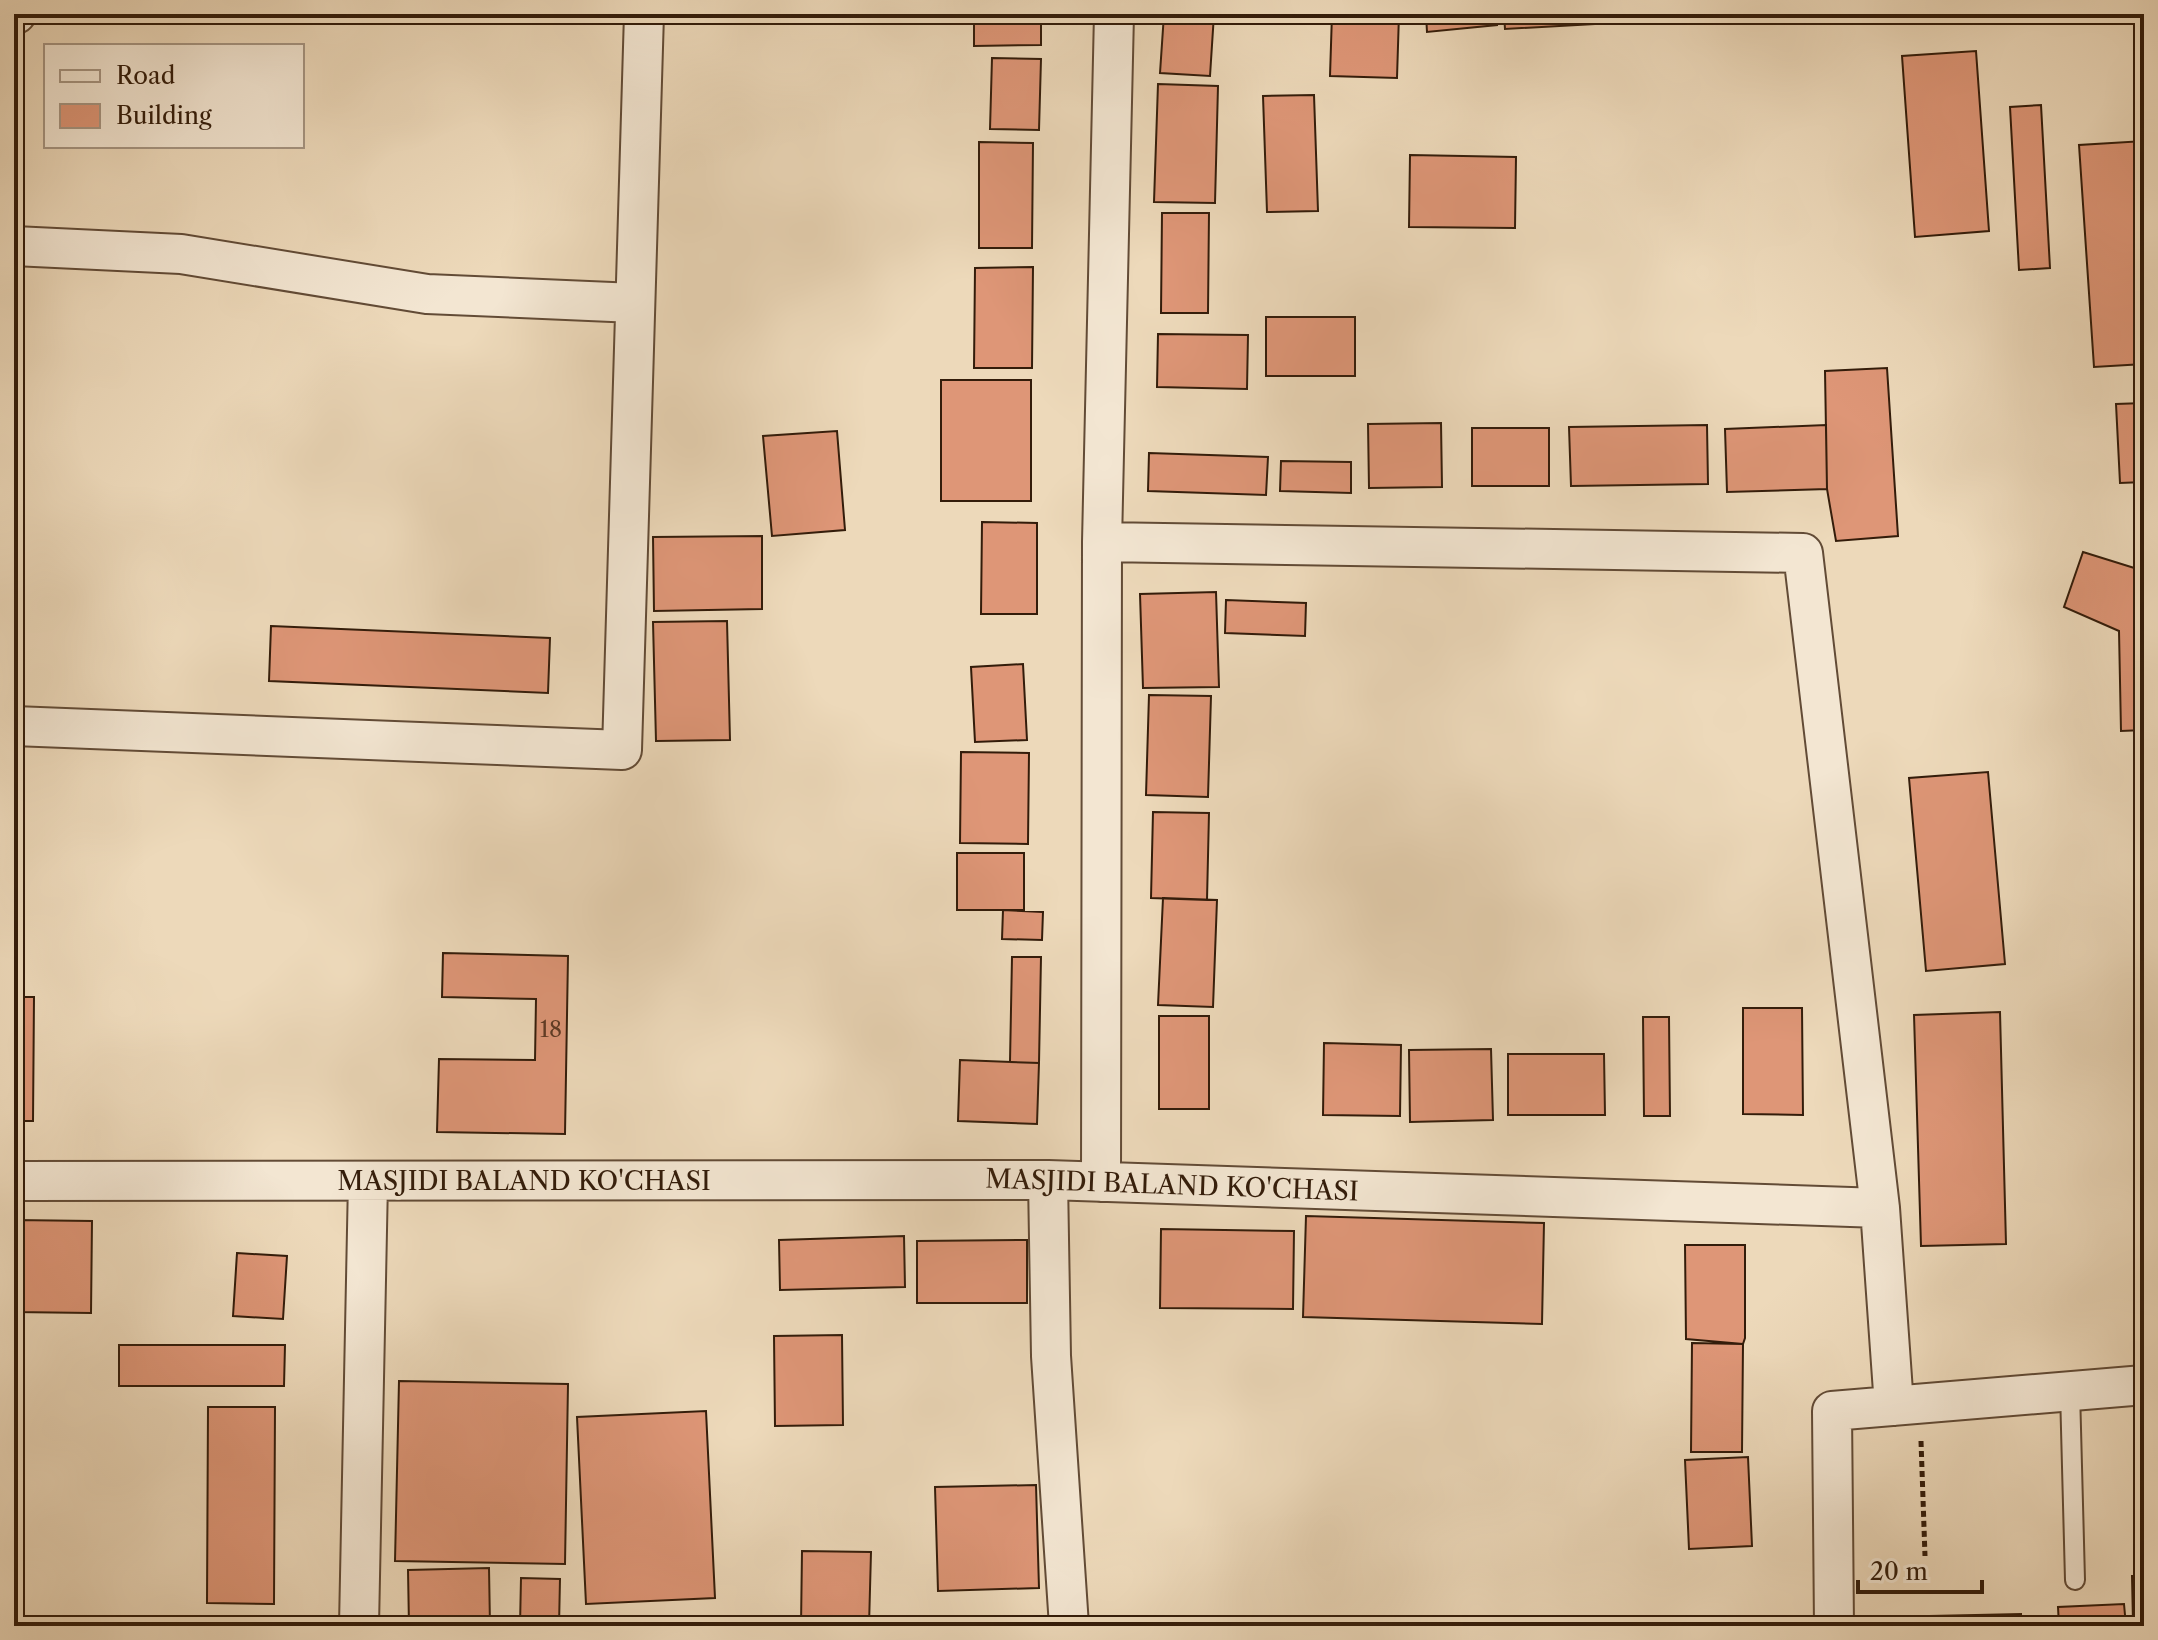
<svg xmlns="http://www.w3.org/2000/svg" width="2158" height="1640" font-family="'Libre Caslon Text',serif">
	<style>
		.building { fill: #de9677; stroke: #331c0a; stroke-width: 2 }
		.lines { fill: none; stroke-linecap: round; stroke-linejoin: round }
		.service-casing { stroke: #624b36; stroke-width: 22 }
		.minor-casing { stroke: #624b36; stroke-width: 42 }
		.path { stroke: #331c0a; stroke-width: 5; stroke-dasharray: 6 4; stroke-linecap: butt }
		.service { stroke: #f3e6d2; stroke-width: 18 }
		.minor { stroke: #f3e6d2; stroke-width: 38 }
		.labels { text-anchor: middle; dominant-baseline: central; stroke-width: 7; stroke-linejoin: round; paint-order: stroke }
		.number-label { font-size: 22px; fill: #5e3a25 }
		.street-label { font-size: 26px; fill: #331c0a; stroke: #f3e6d2 }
	</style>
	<rect width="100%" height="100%" fill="#edd9ba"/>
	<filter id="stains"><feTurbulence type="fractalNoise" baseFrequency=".0025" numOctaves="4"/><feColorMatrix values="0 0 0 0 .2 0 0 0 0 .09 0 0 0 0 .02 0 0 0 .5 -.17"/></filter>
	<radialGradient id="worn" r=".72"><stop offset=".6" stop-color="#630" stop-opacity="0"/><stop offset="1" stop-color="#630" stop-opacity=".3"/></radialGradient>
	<path class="building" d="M974,14H1041V45L974,46Z
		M1164,14H1214L1210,76L1160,73Z
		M1332,14H1399L1397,78L1330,76Z
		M1426,14H1496L1497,25L1427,32Z
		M1504,14H1612V23L1505,29Z
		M1976,51L1989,231L1915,237L1902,56Z
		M992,58L1041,59L1039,130L990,129Z
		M1158,84L1218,86L1215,203L1154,202Z
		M1314,95L1318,211L1267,212L1263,96Z
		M2041,105L2050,268L2019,270L2010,107Z
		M2144,141V364L2094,367L2079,145Z
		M979,142L1033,143L1032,248H979Z
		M1410,155L1516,157L1515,228L1409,227Z
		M1162,213H1209L1208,313H1161Z
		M1033,267L1032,368H974L975,268Z
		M1266,317H1355V376H1266Z
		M1158,334L1248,335L1247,389L1157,387Z
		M1887,368L1898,536L1836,541L1827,489L1825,371Z
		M941,380H1031V501H941Z
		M2144,403V482L2120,483L2116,404Z
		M1441,423L1442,487L1369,488L1368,424Z
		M1707,425L1708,484L1571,486L1569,427Z
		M1826,425L1827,489L1727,492L1725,429Z
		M1472,428H1549V486H1472Z
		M837,431L845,530L772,536L763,436Z
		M1149,453L1268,457L1266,495L1148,491Z
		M1281,461L1351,462V493L1280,491Z
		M982,522L1037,523V614H981Z
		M762,536V609L654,611L653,537Z
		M2083,552L2144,571V730L2121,731L2119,631L2064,607Z
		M1216,592L1219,687L1143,688L1140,594Z
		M1226,600L1306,603L1305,636L1225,633Z
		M727,621L730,740L656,741L653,622Z
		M271,626L550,638L548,693L269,681Z
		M1023,664L1027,740L975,742L971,667Z
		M1149,695L1211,696L1208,797L1146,795Z
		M961,752L1029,753L1028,844L960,843Z
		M1988,772L2005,964L1926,971L1909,778Z
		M1153,812L1209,813L1207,900L1151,898Z
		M957,853H1024V910H957Z
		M1163,898L1217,900L1213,1007L1158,1005Z
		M1003,910L1043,912L1042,940L1002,939Z
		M443,953L568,956L565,1134L437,1132L439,1059L535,1060L536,999L442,997Z
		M1012,957H1041L1039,1063L1010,1062Z
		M14,997H34L33,1121H14Z
		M1743,1008H1802L1803,1115L1743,1114Z
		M2000,1012L2006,1244L1921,1246L1914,1015Z
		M1159,1016H1209V1109H1159Z
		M1643,1017H1669L1670,1116H1644Z
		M1324,1043L1401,1045L1400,1116L1323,1115Z
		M1491,1049L1493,1120L1410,1122L1409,1050Z
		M1508,1054H1604L1605,1115H1508Z
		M960,1060L1039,1063L1037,1124L958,1121Z
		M1306,1216L1544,1223L1542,1324L1303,1317Z
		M14,1220L92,1221L91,1313L14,1312Z
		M1161,1229L1294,1231L1293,1309L1160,1308Z
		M904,1236L905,1287L780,1290L779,1240Z
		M1027,1240V1303H917V1241Z
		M1685,1245H1745V1338L1743,1344L1686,1339Z
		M237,1253L287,1256L283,1319L233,1316Z
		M842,1335L843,1425L775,1426L774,1336Z
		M1692,1343L1743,1344L1742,1452H1691Z
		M119,1345H285L284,1386H119Z
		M399,1381L568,1384L565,1564L395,1561Z
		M208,1407H275L274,1604L207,1603Z
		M706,1411L715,1598L586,1604L577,1417Z
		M1748,1457L1752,1546L1689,1549L1685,1460Z
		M1036,1485L1039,1588L938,1591L935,1487Z
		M802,1551L871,1552L869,1626H801Z
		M489,1568L490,1626H409L408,1570Z
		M2132,1576H2144V1622H2133Z
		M521,1578L560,1579L559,1626H520Z
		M2124,1604L2126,1626H2059L2058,1607Z
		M2021,1614V1626H1930V1616Z"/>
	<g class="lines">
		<defs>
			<path id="service" d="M2070,1391L2075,1580"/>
			<path id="minor" d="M14,15L16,14
				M14,246L181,254L427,294L635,303
				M1102,542L1803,553L1880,1208L1894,1406
				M14,726L622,750L644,14
				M1048,1180L1051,1356L1069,1626
				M14,1181L1048,1180L1880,1208
				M1101,1182L1102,542L1114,14
				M359,1626L368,1181
				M1834,1626L1832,1411L2144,1385"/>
		</defs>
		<use href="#service" class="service-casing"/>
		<use href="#minor" class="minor-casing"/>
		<path class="path" d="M1921,1441L1925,1556"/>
		<use href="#service" class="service"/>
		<use href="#minor" class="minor"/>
	</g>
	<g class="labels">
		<g class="number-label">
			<text x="551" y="1029">18</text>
		</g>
		<g class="street-label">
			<text x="524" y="1181">MASJIDI BALAND KO'CHASI</text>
			<text transform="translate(1172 1185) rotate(2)">MASJIDI BALAND KO'CHASI</text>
		</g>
	</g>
	<rect width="2158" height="1640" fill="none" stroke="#edd9ba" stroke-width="48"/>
	<rect x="16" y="16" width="2126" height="1608" fill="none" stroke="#331c0a" stroke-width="4"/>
	<rect x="24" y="24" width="2110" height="1592" fill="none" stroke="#331c0a" stroke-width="2"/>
	<rect x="44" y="44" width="260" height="104" fill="#f3e6d2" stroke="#a69582" stroke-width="2"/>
	<rect x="60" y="70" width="40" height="12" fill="#f3e6d2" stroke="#a69582" stroke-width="2"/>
	<text x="116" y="84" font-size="24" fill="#331c0a">Road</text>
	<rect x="60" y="104" width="40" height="24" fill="#de9677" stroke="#a69582" stroke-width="2"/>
	<text x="116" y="124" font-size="24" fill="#331c0a">Building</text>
	<path d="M1858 1580v12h124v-12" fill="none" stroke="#331c0a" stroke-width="4"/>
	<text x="1870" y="1580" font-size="24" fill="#331c0a" stroke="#f3e6d2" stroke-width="6" paint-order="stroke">20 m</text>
	<rect width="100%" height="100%" filter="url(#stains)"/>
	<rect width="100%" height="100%" fill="url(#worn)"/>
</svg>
